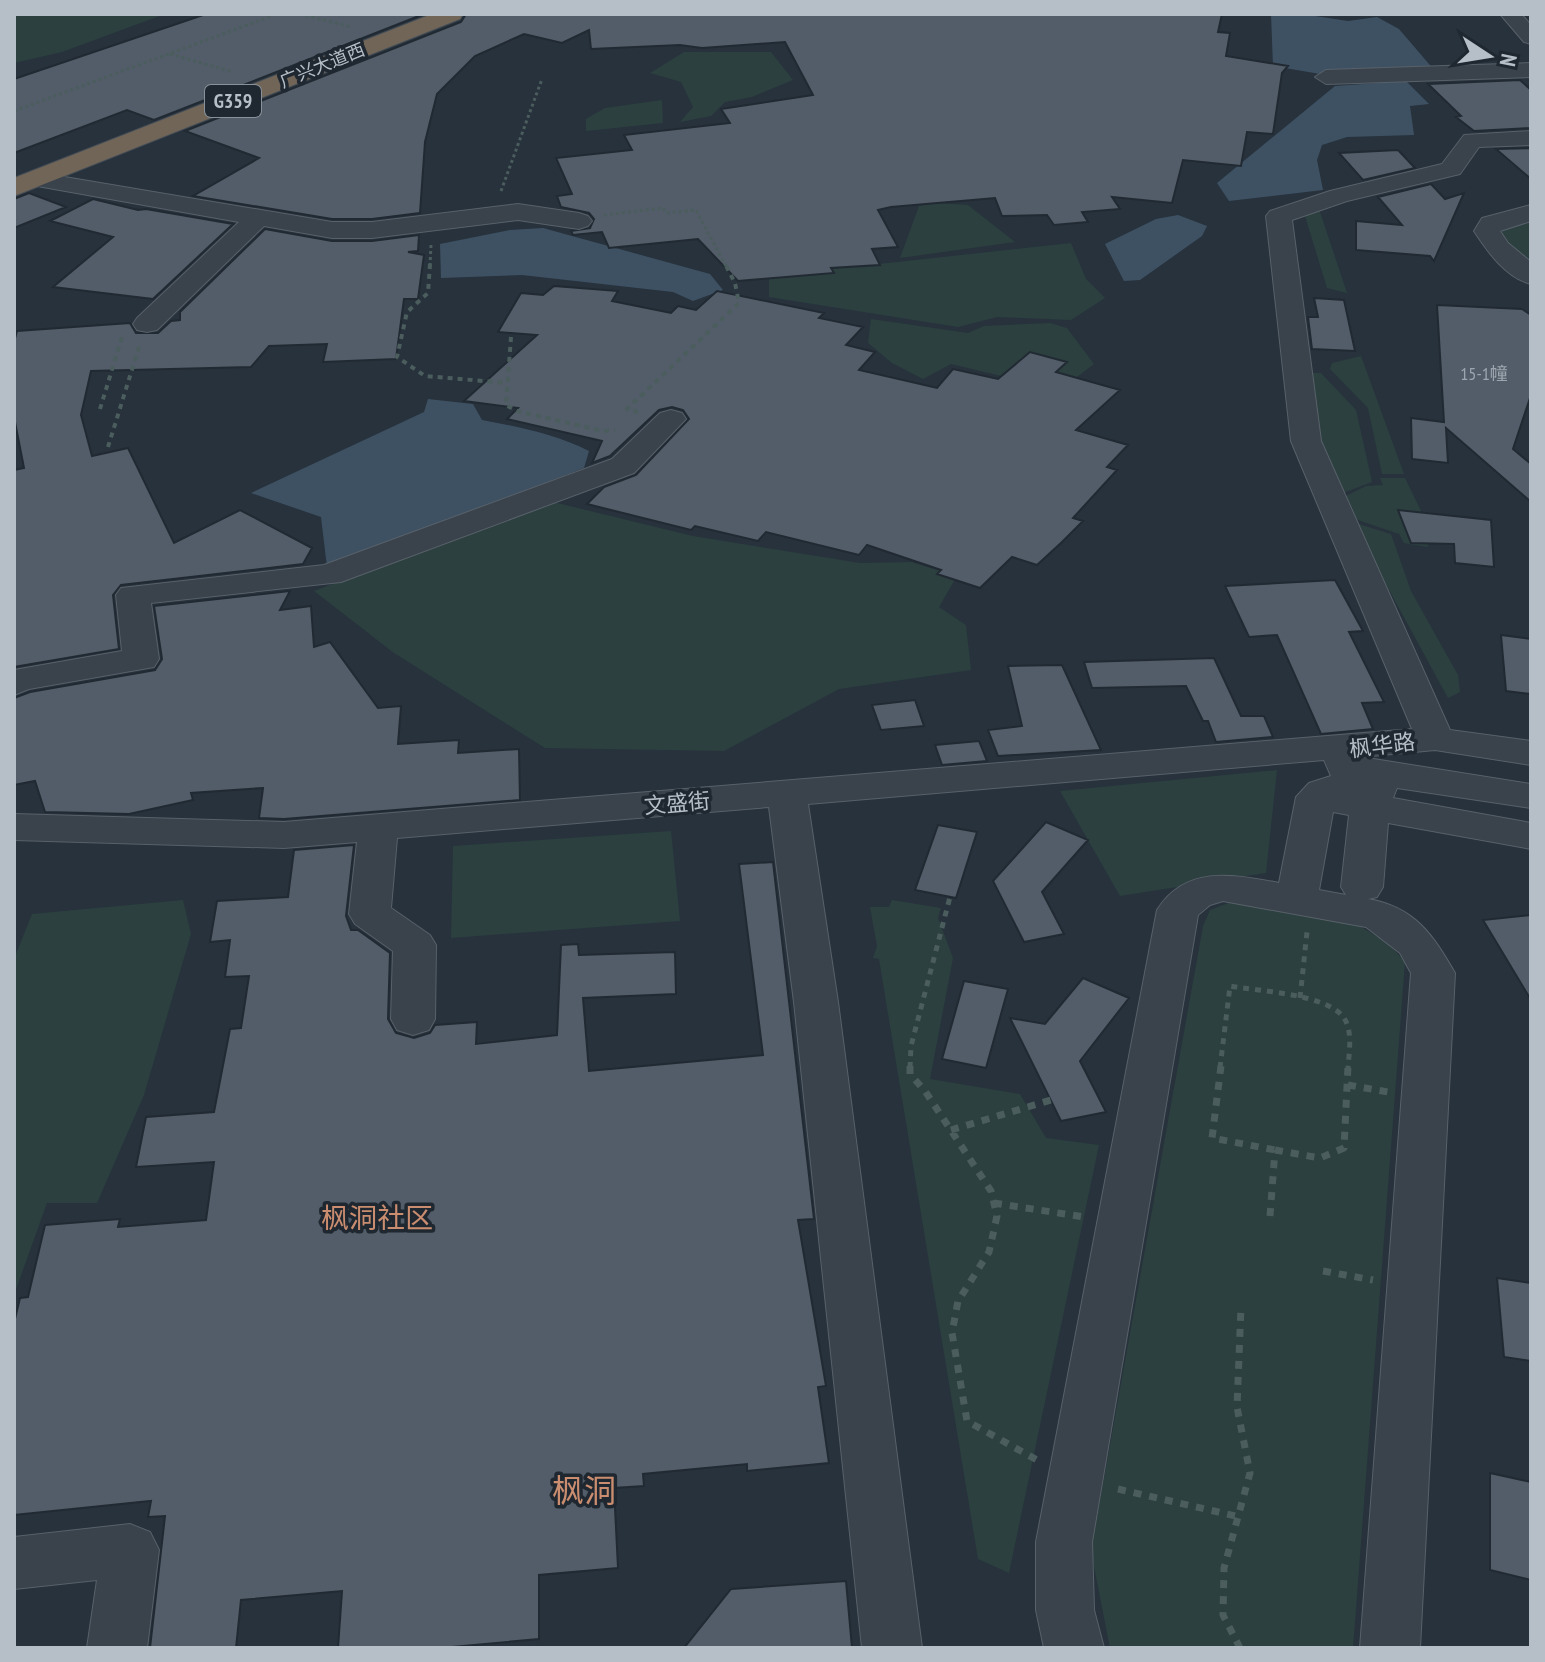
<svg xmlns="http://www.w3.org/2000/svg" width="1545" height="1662" font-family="'PT Sans Narrow','Noto Sans SC',sans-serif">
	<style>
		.green { fill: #2c403f }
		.water { fill: #3e5163 }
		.building { fill: #525d69; stroke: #212a33; stroke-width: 2 }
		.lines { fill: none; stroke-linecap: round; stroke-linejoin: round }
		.minor-casing { stroke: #58616a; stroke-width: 2 }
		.highway-casing { stroke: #454e57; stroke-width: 2 }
		.path-far3 { stroke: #4b5d5d; stroke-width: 3; stroke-dasharray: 3 3; stroke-linecap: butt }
		.path-far2 { stroke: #4b5d5d; stroke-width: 4; stroke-dasharray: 5 5; stroke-linecap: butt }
		.path-far1 { stroke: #4b5d5d; stroke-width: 5; stroke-dasharray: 6 6; stroke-linecap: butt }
		.path { stroke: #4b5d5d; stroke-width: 7; stroke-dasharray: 8 8; stroke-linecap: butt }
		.minor { fill: #3a434c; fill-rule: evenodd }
		.highway { fill: #716558; fill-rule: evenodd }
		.labels { text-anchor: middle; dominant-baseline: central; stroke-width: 7; stroke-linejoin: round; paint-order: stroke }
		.far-street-label { font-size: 18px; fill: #b6bec7; stroke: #1f2831 }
		.number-label { font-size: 18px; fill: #9da6b0 }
		.shield { fill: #1f2831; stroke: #89919a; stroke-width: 2 }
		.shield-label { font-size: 20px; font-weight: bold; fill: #b6bec7 }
		.street-label { font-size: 22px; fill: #b6bec7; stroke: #1f2831 }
		.near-neighbourhood-label { font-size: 28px; fill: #ca8d6f; stroke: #1f2831 }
		.near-quarter-label { font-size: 32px; fill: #ca8d6f; stroke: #1f2831 }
	</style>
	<rect width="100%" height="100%" fill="#27323c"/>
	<path class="green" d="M14,14H165L62,52L14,63Z
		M684,52H771L793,80L752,97L725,102L711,116L680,122L693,107L681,82L650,73Z
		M662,100L663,123L586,131V119L605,108Z
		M936,203L968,205L1015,242L900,258L919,206Z
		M1319,209L1347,293L1327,288L1305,216V212Z
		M1531,215V269L1498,238L1502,223Z
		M1071,243L1086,279L1105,298L1071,320L997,317L958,327L769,297V276Z
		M871,319L968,333L984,326L1050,323L1067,328L1094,364L1060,390L951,364L923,379L892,363L868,343Z
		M1361,356L1404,474H1382L1368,408L1330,369L1332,363Z
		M1312,373H1321L1356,410L1372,482L1343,493L1314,431Z
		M1380,478H1405L1424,517L1428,547L1404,543L1399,534L1352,518L1344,497L1366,486L1383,485Z
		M549,501L693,536L860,563L911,562L957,576L939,607L966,625L971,670L839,689L724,751L545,748L394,653L314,591Z
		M1352,522L1391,534L1411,591L1458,675L1460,692L1448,698Z
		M1277,770L1266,873L1120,896L1060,791Z
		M671,831L680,921L451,938L453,846Z
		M183,900L191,934L144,1095L97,1203H47L14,1295V959L32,914Z
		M892,900L941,908L938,918L953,958L930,1079L1020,1094L1046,1138L1099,1145L1009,1573L978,1559L879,959L873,958L877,946L870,907H889Z
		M1231,902L1358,925L1389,944L1405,962L1353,1648H1110L1091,1551L1203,926L1210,910Z"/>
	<path class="water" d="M1271,14H1302L1348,21L1377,17L1399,29L1435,71L1326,75L1273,66Z
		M1406,81L1429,104L1410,106L1414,135L1347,137L1322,145L1317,160L1323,190L1229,201L1217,183L1335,86Z
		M1178,215L1207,226L1202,236L1140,280L1124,281L1105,244L1156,219Z
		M543,228L710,274L723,290L693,301L673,292L522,275L441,278L440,244L510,230Z
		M428,399L473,404L482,420C519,427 555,434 589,451L584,468L327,567L321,517L251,493L424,412Z"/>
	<path class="building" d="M206,14H424L154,120L127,110L14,153V79Z
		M466,14H1222L1218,32L1230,33L1226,56L1288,66L1282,73L1273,134L1247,132L1241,166L1183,160L1172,203L1112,197L1120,209L1082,212L1088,222L1054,225L1047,215L1002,216L995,198L891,207L878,210L898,247L872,249L880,265L831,268L834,273L738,281L698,239L609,248L602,232L573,235L571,231L590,228L594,219L589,213L561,207L557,196L572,194L556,158L632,150L624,135L730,123L721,109L813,95L785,42L702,48L680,45L591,49L589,30L562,43L524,34L475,56L437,94L425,142L420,213L372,219H332L193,196L259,158L185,131L461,22Z
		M1520,80L1531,90V128L1474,131L1456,117L1461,116L1428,84Z
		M1531,148V179L1496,149Z
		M1398,150L1415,168L1363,180L1339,153Z
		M1431,184L1445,199L1464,193L1434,261L1430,256L1356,250V221L1402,225L1378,197Z
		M29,193L66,207L14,228V199Z
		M93,199L138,210L146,209L233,224L153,299L53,287L113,237L50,221Z
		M265,229L332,241H372L419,235L418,251L408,252L424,255L418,299H404L396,359L323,362L327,344L269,346L251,367L91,371L81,415L92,456L128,448L174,543L240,510L312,548L303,564L121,585L113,595L119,649L14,667V470L24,468L14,417V342L17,331L130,323L136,333H158L171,321L180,320V312Z
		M554,286L618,291L612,301L671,313L678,306L696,310L717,291L824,313L819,318L863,327L846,345L875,352L859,370L937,388L953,369L998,379L1030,352L1067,362L1056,372L1120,390L1076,430L1128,445L1107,467L1117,470L1073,518L1083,521L1062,542L1037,565L1012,557L980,588L937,574L941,570L867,545L859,555L766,532L758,541L695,526L691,530L587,504L604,487L636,475L689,419L683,410L672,407L659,410L610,456L592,463L602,441L507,419L518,408L464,401L537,335L498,332L521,293L543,295Z
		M1314,298L1344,300L1355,351L1312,349L1308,317H1318Z
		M1437,305L1522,309L1531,315V395L1513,449L1531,464V502L1446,428L1448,463L1412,459L1411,418L1444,422Z
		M1398,510L1491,520L1494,567L1455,563L1454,544L1411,543Z
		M1335,580L1363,631L1349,632L1384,702L1362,703L1373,729L1321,734L1277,635L1249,637L1225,586Z
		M290,591L280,610L311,606L314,647L330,642L378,708L401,706L398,744L459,740L458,753L519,749L520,800L284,819L259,818L263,788L191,793L193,800L129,814L45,812L35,781L14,785V698L30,692L155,670L162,659L154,606Z
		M1501,635L1531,639V694L1506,691Z
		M1214,658L1241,716H1264L1273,737L1216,742L1208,721H1203L1186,686L1092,688L1084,662Z
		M1062,665L1101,750L998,756L988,730L1022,726L1008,666Z
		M915,700L924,726L881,730L872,705Z
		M979,741L987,761L942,765L935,745Z
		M1046,822L1088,840L1042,892L1064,934L1024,942L993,881Z
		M938,825L977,832L956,898L915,890Z
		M354,845L346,916L351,930H358L390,953L388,1019L396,1033L414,1038L430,1033L435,1025L477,1022L476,1044L557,1035L561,945L578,944L579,955L675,952L676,994L583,998L589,1071L763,1055L739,864L773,862L814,1219L798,1220L826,1386L818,1387L829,1463L747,1471V1464L643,1474L644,1486L614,1488L618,1568L539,1575V1639L441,1648H338L342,1591L241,1600L236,1648H150L165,1516L148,1517L151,1501L14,1515V1323L20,1298L28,1297L45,1225L120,1219L118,1227L206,1220L214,1162L136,1167L146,1117L214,1112L230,1029L241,1028L249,976L225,977L230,940L210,942L217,901L288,897L294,850Z
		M1531,915V1000L1483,920Z
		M1083,978L1129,998L1080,1061L1106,1112L1061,1121L1010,1018L1045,1024Z
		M964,981L1008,989L986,1068L942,1059Z
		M1497,1278L1531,1283V1361L1504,1357Z
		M1490,1473L1531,1482V1580L1490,1570Z
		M846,1581L852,1648H684L731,1589Z"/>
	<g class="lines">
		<defs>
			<path id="minor" d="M1500,14H1521L1531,25V44L1524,42Z
				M1531,63V77L1326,84L1315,77L1326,70Z
				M1531,131V145L1479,147L1460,174L1347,201L1292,220L1321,441L1450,730L1531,741V765L1435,750L1361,757L1531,784V808L1397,788L1393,798L1531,823V849L1388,823L1383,887L1377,897L1368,899C1415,907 1433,935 1455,973L1420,1648H1360L1411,973L1400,953L1366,927L1223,901L1210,905L1198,915L1092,1542L1094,1610L1104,1648H1044L1036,1610V1542L1157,910C1186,864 1235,875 1279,883L1296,797L1309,783L1331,776L1324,760L808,804L838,1002L922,1648H862L794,1002L769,807L397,838L391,908L430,935L436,945L435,1019L429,1030L413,1035L397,1030L391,1019L393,951L355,924L349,914L357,842L284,848L14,840V814L284,822L1412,729L1291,441L1266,216L1270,211L1330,191L1442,164L1464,135ZM1333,812L1349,815L1341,887L1346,895L1319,890Z
				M35,172L332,222H372L518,204L579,213L588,216L592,221L588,226L579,229L518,220L372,238H332L264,226L157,330L147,332L137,330L133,324L137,318L239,222L26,184L23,179L26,174Z
				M1531,205V221L1500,231L1508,243L1531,262V284C1506,278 1487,251 1474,231L1482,218Z
				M671,410L682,413L686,419L634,473L341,582L151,603L159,659L154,667L29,689L14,695V670L122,651L116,595L121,588L324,565L612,459L660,413Z
				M130,1524L150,1532L159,1550L147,1648H87L97,1580L14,1589V1537Z"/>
			<path id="highway" d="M432,14H463L460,19L14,196V178Z"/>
		</defs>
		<use href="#minor" class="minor-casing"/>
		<use href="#highway" class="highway-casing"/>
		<path class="path-far3" d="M300,14L351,27
			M170,54L233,72
			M14,111L277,14
			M501,191L542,79
			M604,215L663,208L666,213L696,210L726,266
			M430,266L431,245"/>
		<path class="path-far2" d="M430,264L428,293L407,312L397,357L425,376L507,383
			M511,337L506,405L517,411L603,431L615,430
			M100,409L122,337
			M638,412L627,409L739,303L735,283L725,264
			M108,447L139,347"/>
		<path class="path-far1" d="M1300,998L1307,932
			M910,1068L911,1046L950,897
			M1220,1068L1230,986C1258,991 1328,994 1344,1018C1353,1032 1349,1052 1348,1068"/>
		<path class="path" d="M910,1066V1074L925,1091L991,1191L997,1216L989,1252L958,1301L952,1333L967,1421L1037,1460
			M1221,1066L1212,1138L1275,1150
			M1348,1085L1388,1092
			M951,1130L1051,1100
			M1275,1150L1320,1158L1344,1148L1348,1066
			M994,1203L1084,1217
			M1270,1216L1275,1150
			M1323,1271L1373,1280
			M1118,1489L1240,1517
			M1240,1648L1223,1615L1224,1568L1250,1473L1237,1407L1241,1307"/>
		<use href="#minor" class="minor"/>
		<use href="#highway" class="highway"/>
	</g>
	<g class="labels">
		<g class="far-street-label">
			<text transform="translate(322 65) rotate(-22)">广兴大道西</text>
		</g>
		<g class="number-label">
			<text x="1484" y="373">15-1幢</text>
		</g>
		<rect class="shield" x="205" y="85" width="56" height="32" rx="6"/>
		<g class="shield-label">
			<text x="233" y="101">G359</text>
		</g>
		<g class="street-label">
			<text transform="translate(1382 745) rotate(-7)">枫华路</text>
			<text transform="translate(677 803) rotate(-5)">文盛街</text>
		</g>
		<g class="near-neighbourhood-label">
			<text x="377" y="1217">枫洞社区</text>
		</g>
		<g class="near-quarter-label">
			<text x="584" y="1490">枫洞</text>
		</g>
	</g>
	<rect width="1545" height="1662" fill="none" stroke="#b6bec7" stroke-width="32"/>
	<g transform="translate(1489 56) rotate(102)" stroke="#1f2831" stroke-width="6" paint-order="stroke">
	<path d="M0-6L14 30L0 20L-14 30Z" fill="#b6bec7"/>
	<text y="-12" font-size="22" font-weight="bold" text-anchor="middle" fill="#b6bec7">N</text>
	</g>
</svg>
